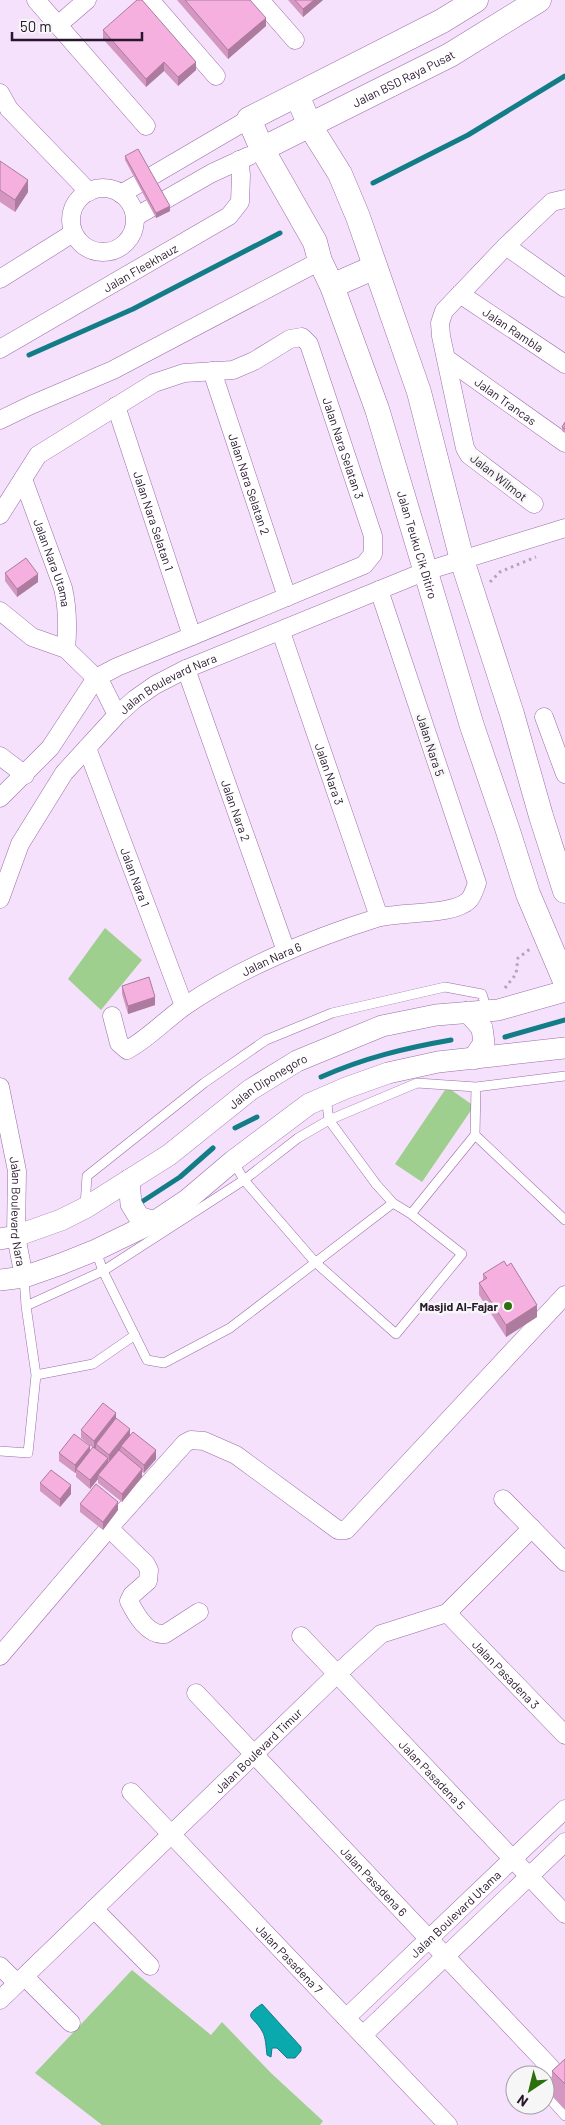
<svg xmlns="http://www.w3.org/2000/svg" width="565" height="2125" font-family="Barlow,sans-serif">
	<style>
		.green { fill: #9ecf8f }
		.water { fill: #0aa9ae; stroke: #137d87 }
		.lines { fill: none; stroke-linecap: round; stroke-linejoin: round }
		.stream { stroke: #137d87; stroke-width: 5 }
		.service-casing { stroke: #9b6da8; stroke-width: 10 }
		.minor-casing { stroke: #9b6da8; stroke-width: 19 }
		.tertiary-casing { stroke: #9b6da8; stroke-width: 22 }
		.secondary-casing { stroke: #9b6da8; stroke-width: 25 }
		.path { stroke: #b5a2bb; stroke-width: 3; stroke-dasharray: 2.5 4; stroke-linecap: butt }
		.service { stroke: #fff; stroke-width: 9 }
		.minor { stroke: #fff; stroke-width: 18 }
		.tertiary { stroke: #fff; stroke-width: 21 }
		.secondary { stroke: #fff; stroke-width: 24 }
		.wall { fill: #d397c1 }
		.shaded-wall { fill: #ac7b9d }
		.building { fill: #f5b0e0; stroke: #ac7b9d }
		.poi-dot { fill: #2c700d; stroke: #f6f6f6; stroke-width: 2 }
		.labels { text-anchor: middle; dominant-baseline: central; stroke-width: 5; stroke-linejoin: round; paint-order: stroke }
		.street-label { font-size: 12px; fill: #28162d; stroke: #f6f6f6 }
		.poi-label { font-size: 12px; font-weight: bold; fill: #28162d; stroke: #f6f6f6; text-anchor: end }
	</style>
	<rect width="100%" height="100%" fill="#f5e1fb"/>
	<path class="green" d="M105,928L142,960L101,1010L68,979Z
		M447,1087L474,1106L422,1182L395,1164Z
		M132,1970L211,2035L222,2022L271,2073L323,2121L320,2125H102L35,2073Z"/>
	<path class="water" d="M262,2004L301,2047V2051L295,2058H287L277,2048H272L271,2057L267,2055C266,2048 266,2037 262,2031C254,2016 241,2018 262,2004Z"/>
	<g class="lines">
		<path class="stream" d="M373,183L468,135L565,76
			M29,355L133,309L280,233
			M505,1037L565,1020
			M321,1077C364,1058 405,1048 451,1040
			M235,1128L257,1117
			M140,1203L180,1177L213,1148"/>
		<defs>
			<path id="service" d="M475,1135L476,1087
				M233,1161L244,1180L315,1262L396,1334L462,1254L411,1214L393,1203L376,1184L329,1120L326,1097
				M85,1206L87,1176L204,1083L266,1040L332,1013L445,987L482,994L487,1010
				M411,1214L475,1135L565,1220
				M96,1251L103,1271L147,1360L164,1363L230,1328L393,1203
				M26,1306L103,1271L244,1180L298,1138L329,1120L417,1083L476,1087L565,1076
				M36,1375L93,1364L135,1335
				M0,1451L28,1453L36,1375L26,1306L24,1277
				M565,2079L547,2096L565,2116"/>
			<g id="minor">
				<path d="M36,0L146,126"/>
				<path d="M150,0L216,76"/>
				<path d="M260,0L295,40"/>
				<path d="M58,25L87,0"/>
				<path d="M0,93L9,109L89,192"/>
				<circle cx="103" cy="220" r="32"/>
				<path d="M121,194L249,119"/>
				<path d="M135,217L212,173L249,156"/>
				<path d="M506,246L565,288"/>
				<path d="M0,279L73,233"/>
				<path id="s1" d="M460,294L565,364"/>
				<path id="s2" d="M0,349L229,216L240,202L241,175L239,160"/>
				<path id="s3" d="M447,359L565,443"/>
				<path id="s4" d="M212,371L287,597"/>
				<path id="s5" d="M116,406L192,636"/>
				<path d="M0,420L31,405L113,370L320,261"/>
				<path id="s6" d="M23,479L63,588C68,609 68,627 66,649"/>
				<path d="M534,504L469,455L465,448L441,336L440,323L444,311L506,246L552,202L565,199"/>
				<path id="s7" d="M0,515L38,455L154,383L184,373L233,370L254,361L290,339L302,337L309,344L373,536V554L364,565L117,667L96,678L50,748L0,798"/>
				<path d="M0,611L32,637L66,649L101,683L117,715"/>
				<path id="s8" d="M281,632L379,917"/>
				<path id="s9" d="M186,669L286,951"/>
				<path d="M544,717L565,774"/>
				<path id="s10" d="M87,748L184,1006"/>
				<path d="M0,756L25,775"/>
				<path id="s11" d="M0,899L20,844L64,773L117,715L135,699L155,685L186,669L426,571L565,528"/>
				<path id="s12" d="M112,1016L119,1043L127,1050C149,1038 165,1020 185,1006C240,968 313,938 377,918C399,911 454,916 469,900C473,896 475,888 477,883L379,590"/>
				<path id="s13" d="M0,1087L17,1171L16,1236L24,1277"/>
				<path d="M503,1499L565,1562"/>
				<path d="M109,1528L146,1564L149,1570L148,1581L132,1595L129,1601C136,1615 148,1636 165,1634L199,1612"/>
				<path id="s14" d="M447,1613L565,1735"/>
				<path id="s15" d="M301,1636L565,1914"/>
				<path d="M0,1656L109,1528L185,1443L191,1440L204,1441L236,1455L338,1530H346L565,1295"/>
				<path id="s16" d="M196,1693L551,2068"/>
				<path id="s17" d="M131,1792L448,2125"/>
				<path d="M94,1909L150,1966"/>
				<path d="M0,1966L17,1983"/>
				<path d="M25,1977L71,2023"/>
				<path id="s18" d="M0,2000L337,1674L381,1634L447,1613L532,1528"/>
				<path id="s19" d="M346,2018L565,1809"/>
				<path d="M363,2035L565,1842"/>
			</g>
			<g id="tertiary">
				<path d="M468,1012L482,1028L484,1043L473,1059"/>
				<path d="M129,1180L131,1204L139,1217L154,1222"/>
				<path id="s20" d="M0,1239L16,1236L61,1220L85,1208L169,1155L250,1090L297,1061L382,1026L436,1015L498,1010L565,991"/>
				<path d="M0,1280L24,1277L61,1264L96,1250L154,1222L187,1200L233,1161L309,1104L346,1088L388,1073L438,1062L565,1048"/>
			</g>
			<g id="secondary">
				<path id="s21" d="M476,0L442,21L249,119L262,149L315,242L320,261L332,286L377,409L472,726L508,831L528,894L565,981"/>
				<path d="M297,95L310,126L340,174L358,217L419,392L462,560L512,714L541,816L565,891"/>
				<path id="s22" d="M262,149L450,55L539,0"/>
				<path d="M332,286L375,267"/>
			</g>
		</defs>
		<use href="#service" class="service-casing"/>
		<use href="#minor" class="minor-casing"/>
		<use href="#tertiary" class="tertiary-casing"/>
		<use href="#secondary" class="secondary-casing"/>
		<path class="path" d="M490,582L500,572L536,557
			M505,988L516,974L518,958L530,949"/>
		<use href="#service" class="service"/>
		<use href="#minor" class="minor"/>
		<use href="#tertiary" class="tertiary"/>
		<use href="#secondary" class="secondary"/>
	</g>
	<path class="wall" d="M177,0H250L266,26L228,59Z
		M288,0H323L303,17Z
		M103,30L196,70L178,86L164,71L146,87L103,39Z
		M125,156L170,211L156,218L125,160Z
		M0,161L28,192L15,212L0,202Z
		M565,422V433L562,431V427Z
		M5,573L38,582L17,597L5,581Z
		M122,986L155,1005L128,1014L122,994Z
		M483,1274L537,1317L506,1337L479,1295V1283L483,1280Z
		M116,1419L130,1435L156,1459L144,1473L142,1472V1477L122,1502L98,1483V1479L90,1489L76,1477V1472L75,1473L59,1461V1453L90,1451L93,1448L81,1438V1430Z
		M40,1483L71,1494L60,1507L40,1491Z
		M80,1504L118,1510L103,1530L80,1512Z
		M565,2059V2110L552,2096V2071Z"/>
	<path class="shaded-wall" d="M314,0H323L303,17V9Z
		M266,18V26L228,59V50Z
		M164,62V71L146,87V79Z
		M196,62V70L178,86V77Z
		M28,180V192L15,212V200Z
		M170,206V211L156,218V213Z
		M38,574V582L17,597V589Z
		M155,997V1005L128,1014V1006Z
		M537,1305V1317L506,1337V1325Z
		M116,1413V1422L96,1444V1448L94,1449V1441Z
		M130,1429V1437L121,1446V1448L109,1463V1455Z
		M90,1446V1454L76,1469V1472L75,1473V1465Z
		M156,1450V1459L144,1473V1465Z
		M108,1458V1467L98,1475V1479L90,1489V1480Z
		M142,1469V1477L122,1502V1494Z
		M71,1485V1494L60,1507V1499Z
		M118,1502V1510L103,1530V1522Z"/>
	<path class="building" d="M137,0H142L196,62L178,77L164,62L146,79L103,30Z
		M185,0H250L266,18L228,50Z
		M295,0H314L303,9Z
		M138,149L170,206L156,213L125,156Z
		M0,161L28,180L15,200L0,190Z
		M565,422V429L562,427Z
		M26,558L38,574L17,589L5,573Z
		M149,977L155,997L128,1006L122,986Z
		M504,1261L507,1266L511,1263L537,1305L506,1325L479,1283L487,1278L483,1274Z
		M103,1403L116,1413L94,1441L81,1430Z
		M116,1418L130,1429L109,1455L96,1444Z
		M133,1432L156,1450L144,1465L121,1446Z
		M74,1434L90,1446L75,1465L59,1453Z
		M93,1447L108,1458L90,1480L76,1469Z
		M119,1450L142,1469L122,1494L98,1475Z
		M51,1470L71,1485L60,1499L40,1483Z
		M96,1484L118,1502L103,1522L80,1504Z
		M565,2059V2084L552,2071Z"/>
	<circle class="poi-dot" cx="508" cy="1306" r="5"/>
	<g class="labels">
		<g class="street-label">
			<text stroke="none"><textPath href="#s22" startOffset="158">Jalan BSD Raya Pusat</textPath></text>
			<text stroke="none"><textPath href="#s2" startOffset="162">Jalan Fleekhauz</textPath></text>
			<text stroke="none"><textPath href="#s1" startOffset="64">Jalan Rambla</textPath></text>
			<text stroke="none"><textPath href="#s3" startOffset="72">Jalan Trancas</textPath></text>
			<text stroke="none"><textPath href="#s7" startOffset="485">Jalan Nara Selatan 3</textPath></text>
			<text transform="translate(499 477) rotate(38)">Jalan Wilmot</text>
			<text stroke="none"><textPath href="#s4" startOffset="119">Jalan Nara Selatan 2</textPath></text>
			<text stroke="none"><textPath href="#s5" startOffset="121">Jalan Nara Selatan 1</textPath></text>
			<text stroke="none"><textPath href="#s21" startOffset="716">Jalan Teuku Cik Ditiro</textPath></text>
			<text stroke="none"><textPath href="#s6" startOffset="89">Jalan Nara Utama</textPath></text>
			<text stroke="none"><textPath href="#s11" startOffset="281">Jalan Boulevard Nara</textPath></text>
			<text transform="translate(431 745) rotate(72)">Jalan Nara 5</text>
			<text stroke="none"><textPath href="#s8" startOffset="150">Jalan Nara 3</textPath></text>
			<text stroke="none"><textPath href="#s9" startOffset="150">Jalan Nara 2</textPath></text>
			<text stroke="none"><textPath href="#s10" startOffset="138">Jalan Nara 1</textPath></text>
			<text stroke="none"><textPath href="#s12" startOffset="210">Jalan Nara 6</textPath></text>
			<text stroke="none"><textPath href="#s20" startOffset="314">Jalan Diponegoro</textPath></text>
			<text stroke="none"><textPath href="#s13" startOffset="126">Jalan Boulevard Nara</textPath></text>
			<text stroke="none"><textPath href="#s14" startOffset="85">Jalan Pasadena 3</textPath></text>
			<text stroke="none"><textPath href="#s18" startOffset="359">Jalan Boulevard Timur</textPath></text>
			<text stroke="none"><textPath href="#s15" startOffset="191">Jalan Pasadena 5</textPath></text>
			<text stroke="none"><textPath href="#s16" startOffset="259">Jalan Pasadena 6</textPath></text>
			<text stroke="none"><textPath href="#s19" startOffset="151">Jalan Boulevard Utama</textPath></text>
			<text stroke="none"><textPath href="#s17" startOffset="230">Jalan Pasadena 7</textPath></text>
		</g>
		<g class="poi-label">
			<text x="498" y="1306">Masjid Al-Fajar</text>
		</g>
	</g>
	<g transform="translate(530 2090) rotate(215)"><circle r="24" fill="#f6f6f6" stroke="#a49ca6"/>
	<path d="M0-4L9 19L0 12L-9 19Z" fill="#2c700d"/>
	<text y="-8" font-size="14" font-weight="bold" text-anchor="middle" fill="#28162d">N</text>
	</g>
	<path d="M12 32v8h130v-8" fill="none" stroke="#28162d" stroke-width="2.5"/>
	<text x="20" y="32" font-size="15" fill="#28162d" stroke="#f6f6f6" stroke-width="4" paint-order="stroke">50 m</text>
</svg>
